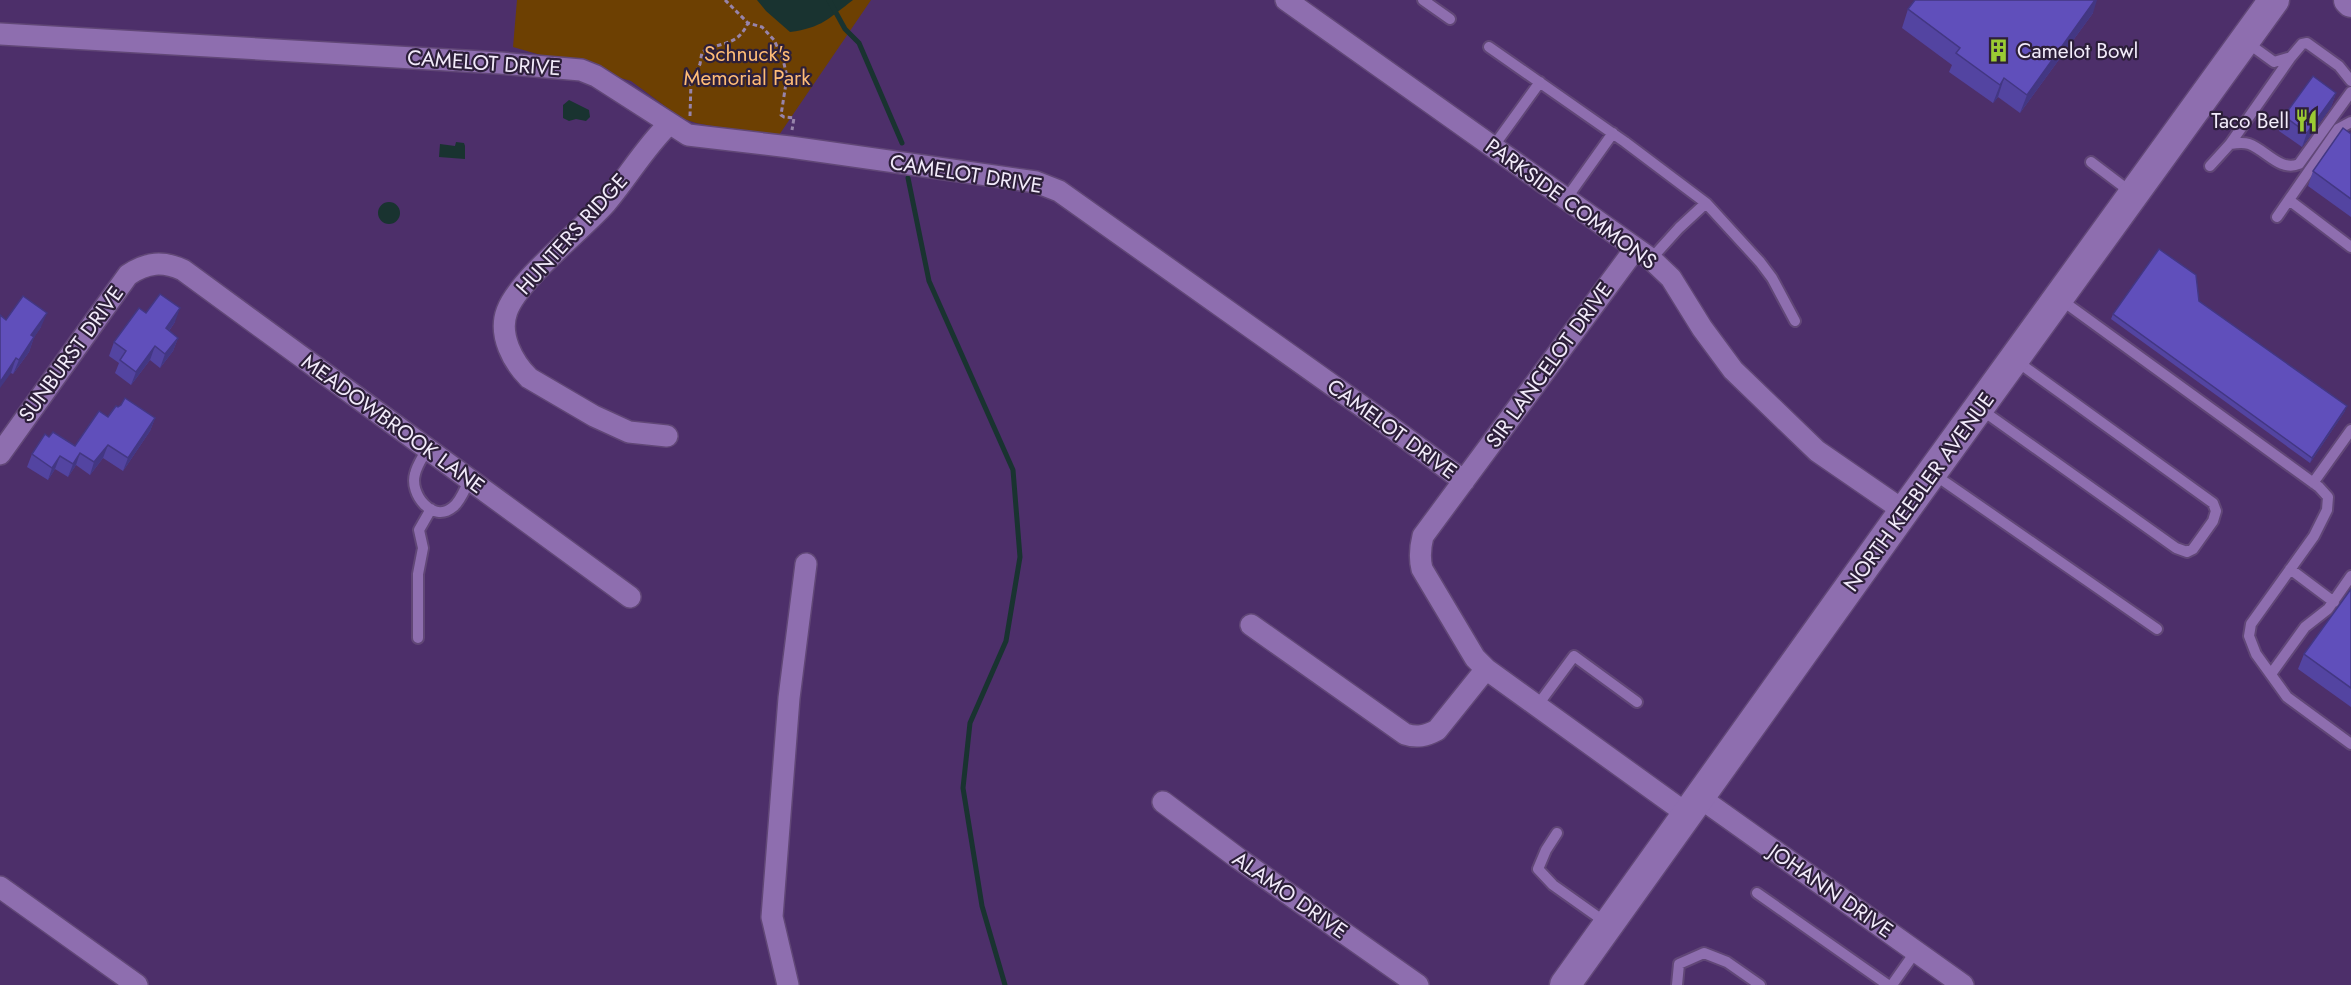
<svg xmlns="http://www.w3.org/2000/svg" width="2351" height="985" font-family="Jost,sans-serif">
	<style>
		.green { fill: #6d4002 }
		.water { fill: #193330 }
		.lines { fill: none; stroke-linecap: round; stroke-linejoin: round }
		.stream { stroke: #193330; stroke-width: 5 }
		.lane-casing { stroke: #614777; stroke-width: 14 }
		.street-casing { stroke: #614777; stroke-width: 24 }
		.secondary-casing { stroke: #614777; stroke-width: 33 }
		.path { stroke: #9784ab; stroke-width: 3; stroke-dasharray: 4.5 3; stroke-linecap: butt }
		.lane { stroke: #8e6eaf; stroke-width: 10 }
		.street { stroke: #8e6eaf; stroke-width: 21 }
		.secondary { stroke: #8e6eaf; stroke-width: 30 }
		.wall { fill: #5344a1 }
		.shaded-wall { fill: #433783 }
		.building { fill: #604fbb; stroke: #433783; stroke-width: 1.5 }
		.labels { text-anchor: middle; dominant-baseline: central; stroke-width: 4.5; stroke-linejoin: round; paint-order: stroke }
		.poi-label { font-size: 21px; fill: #f2ebfa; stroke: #2d1f3a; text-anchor: start }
		.park-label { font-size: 21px; fill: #ffbc77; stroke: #2d1f3a }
		.street-label { font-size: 21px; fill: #f2ebfa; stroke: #2d1f3a }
	</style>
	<rect width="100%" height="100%" fill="#4d2f6a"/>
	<path class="green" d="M517,0H871L779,135L755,134L696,123L681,118L631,81L513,47Z"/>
	<path class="water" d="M757,0H853C829,18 822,28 790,32L766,11Z
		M569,100L589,110L590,117L586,121L576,119L569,121L563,118V105Z
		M456,142L464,143L465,146V159L439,157L440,144L455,146Z
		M378 213a11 11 0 1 1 22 0a11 11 0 1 1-22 0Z"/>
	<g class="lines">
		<path class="stream" d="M829,0L845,29L859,43L902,143
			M908,178L929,281L1013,470L1020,557L1006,641L970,723L963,788L982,906L1005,985"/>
		<defs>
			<path id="lane" d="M1423,0L1450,19
				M1489,47L1625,142L1706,203L1679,228L1651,259
				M2291,57L2302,44L2307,43L2339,66L2351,81
				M2230,144C2236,143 2243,142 2249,144C2266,150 2280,172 2299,164L2351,92
				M1493,147L1540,82
				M2091,162L2132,193
				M2210,166L2230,144L2291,57L2274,62L2245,41
				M1566,199L1613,133
				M2289,200L2351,247
				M1706,203L1760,262L1772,278L1795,321
				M2277,217L2338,129L2351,122
				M2060,299L2319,487L2328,497L2327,510L2314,536L2251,624L2249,636L2256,654L2287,697L2351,744
				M1979,408L2176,548L2187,552L2193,549L2213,521L2216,511L2213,503L2015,360
				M427,449C423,457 417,465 415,474C409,494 433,524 453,507C461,501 465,488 470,479
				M1932,473L2157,629
				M2313,483L2351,430
				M2290,569L2334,602
				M418,638V574L423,548L419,530L431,509
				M2271,674L2305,627L2328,609L2351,576
				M1537,706L1574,656L1637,702
				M1557,833L1546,850L1538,869L1553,885L1608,924
				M1757,893L1888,985
				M1677,985L1679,964L1704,953L1727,962L1760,985
				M1892,985L1916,951"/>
			<path id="street" d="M1286,0L1651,259L1671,278L1702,328L1733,370L1817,451L1904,511
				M0,34L500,63L581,70L596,76L688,135L790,147L1036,182L1059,191L1377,417L1464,481
				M1635,249L1423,536C1420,548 1419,557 1422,569L1475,658L1486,669L1687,814
				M667,436L629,432L594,416L529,378C513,362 498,335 507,311C518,280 581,231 606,203C628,177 645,147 669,124
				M0,454L128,275C147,262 163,261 183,270L630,597
				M1251,625L1405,734C1417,738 1426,736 1437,730L1486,669
				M1699,797L1963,985
				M1163,802L1239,859L1418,985
				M0,887L137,985
				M788,985L772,917L789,698L806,564"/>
			<path id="secondary" d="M2349,0L2351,2
				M1565,985L1904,511L2274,0"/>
		</defs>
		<use href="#lane" class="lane-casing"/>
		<use href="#street" class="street-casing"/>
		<use href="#secondary" class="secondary-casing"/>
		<path class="path" d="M725,0L748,23L762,27L774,40L783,59L787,77L781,115L784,117L794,118L792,130
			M690,116L691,82L700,64L702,52C721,41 737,47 748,23"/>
		<use href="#lane" class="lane"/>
		<use href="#street" class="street"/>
		<use href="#secondary" class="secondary"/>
	</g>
	<path class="wall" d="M1908,9L2093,13L2020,113L1998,97L1993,103L1949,72L1952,65L1902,28Z
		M2336,93L2331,107L2302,147L2279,131L2284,116Z
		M2351,134V217L2308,186L2313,171Z
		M2199,301L2345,411L2310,463L2111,319L2113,314Z
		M146,313L175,322L169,331L178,338L173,351L160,368L150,360L131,385L115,373L119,363L109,356L114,342Z
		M6,320L41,327L34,337L29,352L13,374L11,373Z
		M118,407L155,418L150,431L123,471L103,458L90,475L76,465L68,477L55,469L48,480L27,467L32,454L49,437L75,446Z
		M2351,589V707L2298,669L2304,654Z"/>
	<path class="shaded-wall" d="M2095,0H2097L2093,13L2020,113L2027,95Z
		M2004,78L1998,97L1993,103L2000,85Z
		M2336,93L2331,107L2302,147L2307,133Z
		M180,308L175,322L161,342L166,328Z
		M47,313L41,327L26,350L31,335Z
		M34,337L29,352L13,374L19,360Z
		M178,338L173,351L160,368L165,354Z
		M155,346L150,360L131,385L136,372Z
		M16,358L11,373L0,388V382Z
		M2347,406L2345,411L2310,463L2312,458Z
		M155,418L150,431L123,471L128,458Z
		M108,445L103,458L90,475L94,462Z
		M80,453L76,465L68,477L73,464Z
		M60,456L55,469L48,480L52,468Z"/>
	<path class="building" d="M1915,0H2095L2027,95L2004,78L2000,85L1956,53L1960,48L1908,9Z
		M2313,76L2336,93L2307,133L2284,116Z
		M2343,128L2351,134V199L2313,171Z
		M2159,249L2196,275L2199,301L2347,406L2312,458L2113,314Z
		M160,294L180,308L166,328L178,338L165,354L155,346L136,372L120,360L126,351L114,342L139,308L146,313Z
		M23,296L47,313L31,335L34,337L19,360L16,358L0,382V315L6,320Z
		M125,398L155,418L128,458L108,445L94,462L80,453L73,464L60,456L52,468L32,454L45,434L49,437L53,432L75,446L99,411L108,417L116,406L118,407L121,405Z
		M2351,589V688L2304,654Z"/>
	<defs>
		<symbol id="building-bare" viewBox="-9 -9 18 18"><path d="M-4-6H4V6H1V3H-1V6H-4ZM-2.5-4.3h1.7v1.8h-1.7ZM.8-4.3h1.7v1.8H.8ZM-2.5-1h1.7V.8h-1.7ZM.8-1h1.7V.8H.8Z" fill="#9bcb33" stroke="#2d1f3a" stroke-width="2.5" paint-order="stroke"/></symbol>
		<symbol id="restaurant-bare" viewBox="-9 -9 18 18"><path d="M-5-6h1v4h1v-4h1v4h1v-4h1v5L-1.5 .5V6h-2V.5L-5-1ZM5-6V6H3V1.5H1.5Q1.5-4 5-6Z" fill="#9bcb33" stroke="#2d1f3a" stroke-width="2.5" paint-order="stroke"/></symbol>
	</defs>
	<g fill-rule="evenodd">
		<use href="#building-bare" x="1982" y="34" width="33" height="33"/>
		<use href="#restaurant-bare" x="2290" y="104" width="33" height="33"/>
	</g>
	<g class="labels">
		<g class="poi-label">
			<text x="2017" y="51">Camelot Bowl</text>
			<text x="2289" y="121" text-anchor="end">Taco Bell</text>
		</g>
		<g class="park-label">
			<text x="747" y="54">Schnuck's<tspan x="747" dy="24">Memorial Park</tspan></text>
		</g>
		<g class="street-label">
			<text transform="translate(484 63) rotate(4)">CAMELOT DRIVE</text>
			<text transform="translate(966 174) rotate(9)">CAMELOT DRIVE</text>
			<text transform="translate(1571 204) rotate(36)">PARKSIDE COMMONS</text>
			<text transform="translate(572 234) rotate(-48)">HUNTERS RIDGE</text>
			<text transform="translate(71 354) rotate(-54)">SUNBURST DRIVE</text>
			<text transform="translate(1549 365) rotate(-54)">SIR LANCELOT DRIVE</text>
			<text transform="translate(393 424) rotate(36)">MEADOWBROOK LANE</text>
			<text transform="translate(1392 429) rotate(36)">CAMELOT DRIVE</text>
			<text transform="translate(1919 492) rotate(-54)">NORTH KEEBLER AVENUE</text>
			<text transform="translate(1831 891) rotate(35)">JOHANN DRIVE</text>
			<text transform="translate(1290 895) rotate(35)">ALAMO DRIVE</text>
		</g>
	</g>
</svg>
